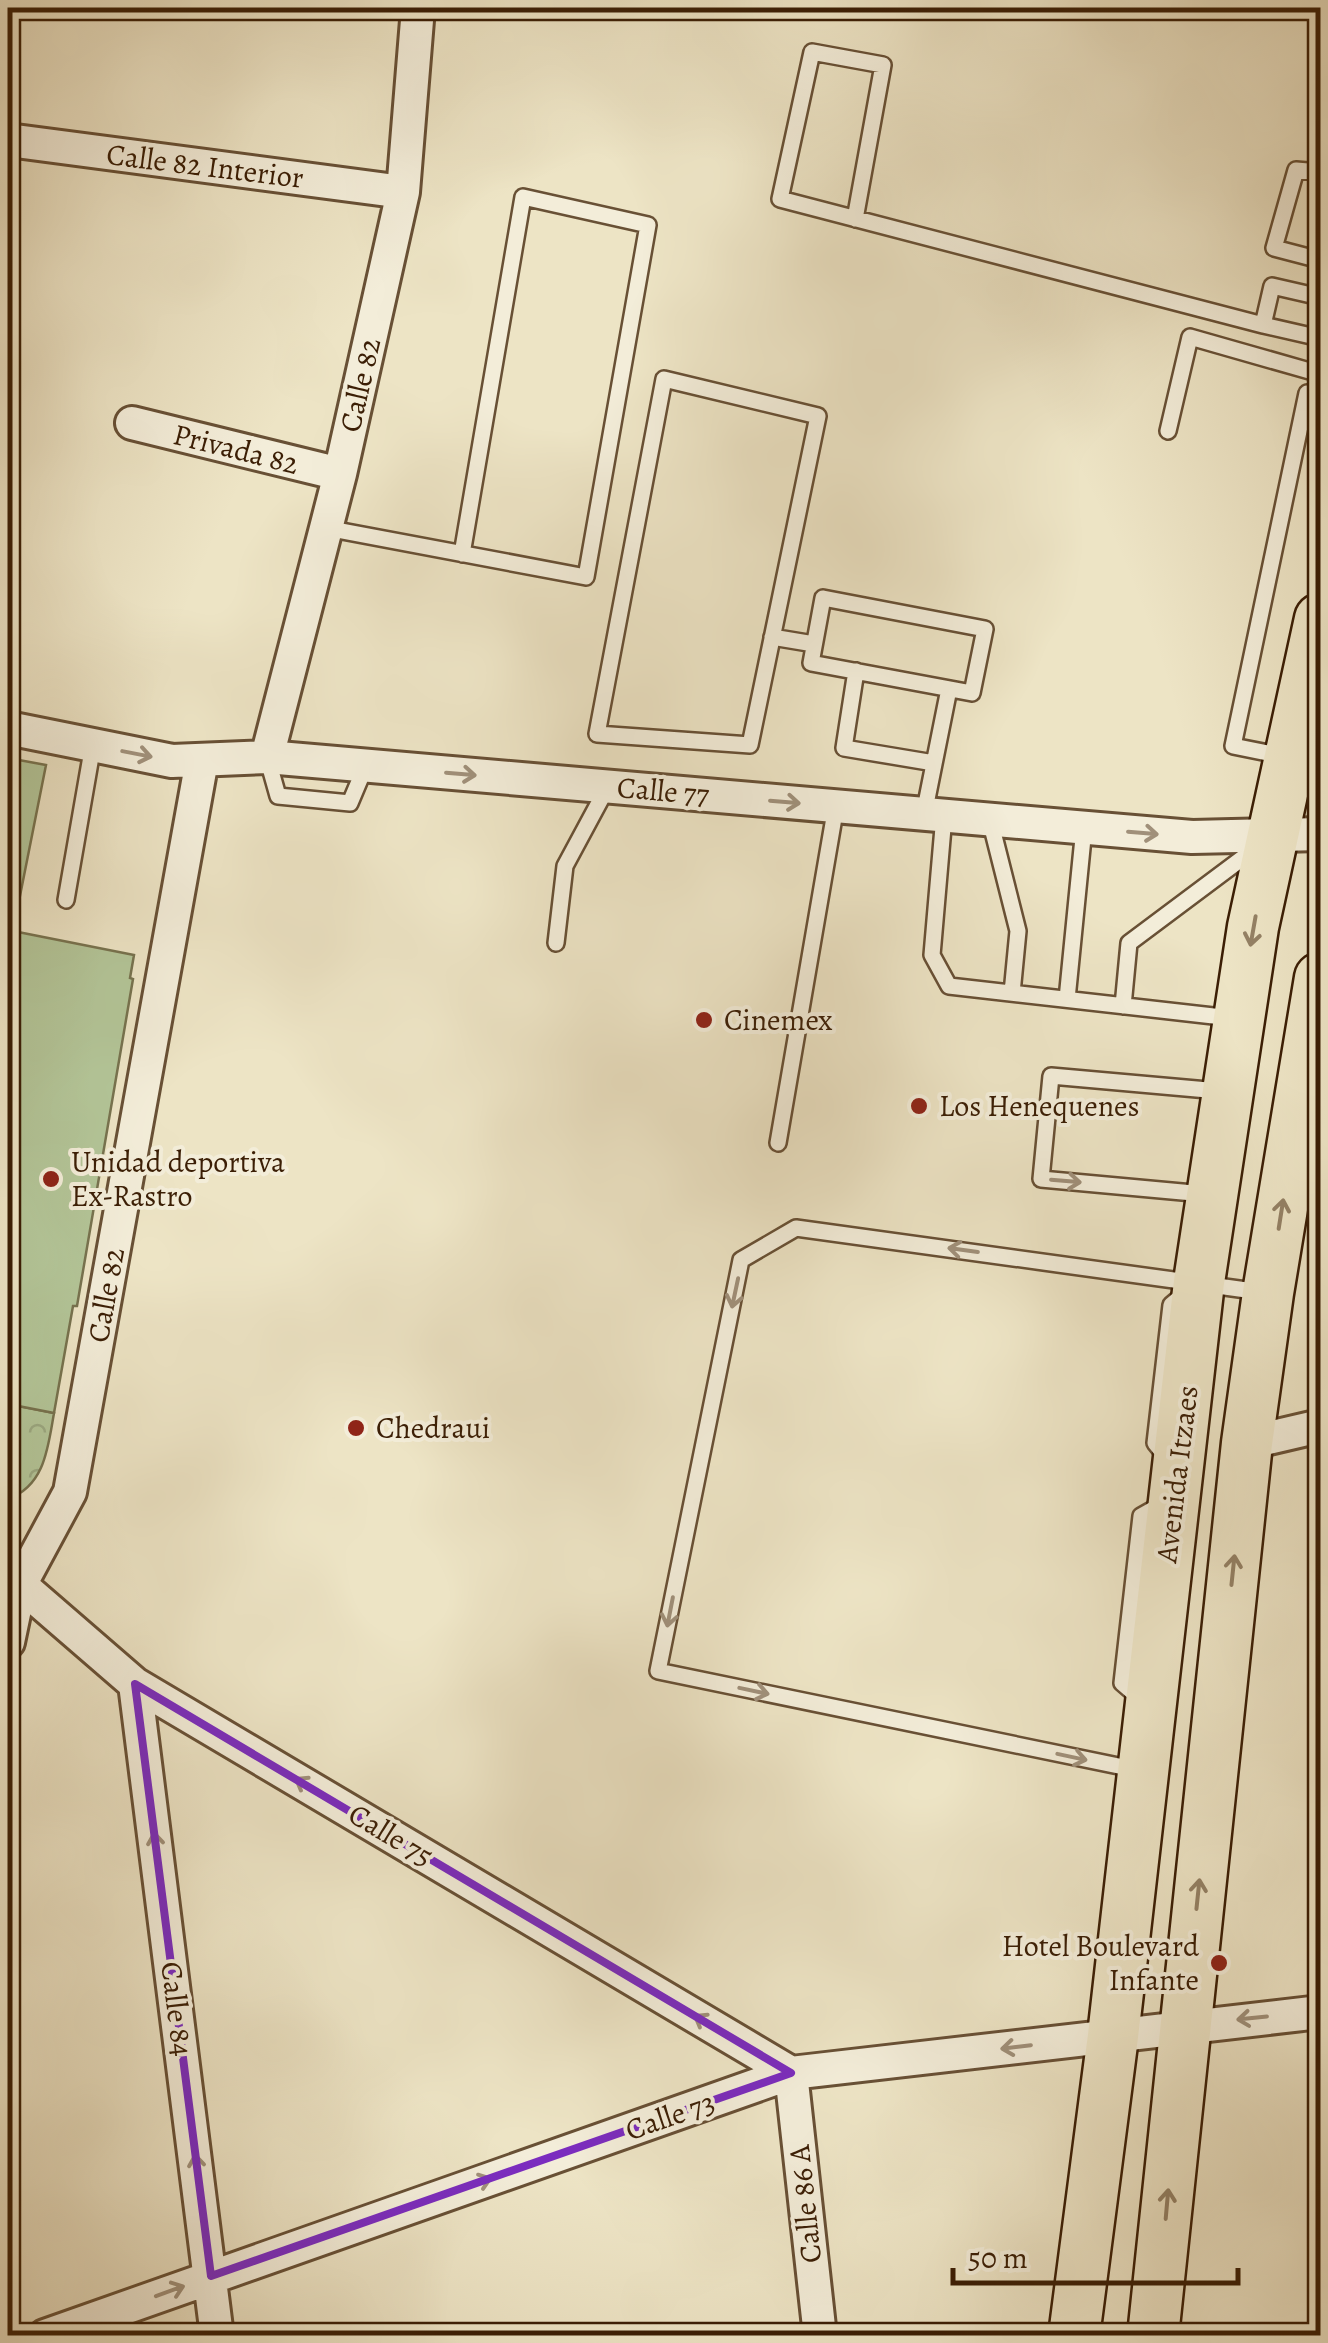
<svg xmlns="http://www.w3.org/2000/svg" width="1328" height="2343" font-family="Alegreya,serif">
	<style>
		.park { fill: url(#park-crowns); stroke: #77724e; stroke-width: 2.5 }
		.pitch { fill: #b3c598; stroke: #77724e; stroke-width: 2.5 }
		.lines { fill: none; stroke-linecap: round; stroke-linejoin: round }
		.service-casing { stroke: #685035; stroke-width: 20 }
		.minor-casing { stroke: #685035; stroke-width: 38 }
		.primary-casing { stroke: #3b1e05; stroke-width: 55 }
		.service { stroke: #f3edd9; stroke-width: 15 }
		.minor { stroke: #f3edd9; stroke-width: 32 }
		.primary { stroke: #ede4c5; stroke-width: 50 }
		.oneway { stroke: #a0907a }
		.oneway2 { stroke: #948165 }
		.marked { fill: none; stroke: #7b2cbf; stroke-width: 8; stroke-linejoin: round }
		.poi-dot { fill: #8f2418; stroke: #f3edd9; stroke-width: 4 }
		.labels { text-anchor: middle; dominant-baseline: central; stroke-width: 8; stroke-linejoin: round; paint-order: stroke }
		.street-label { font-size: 30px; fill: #3b1e05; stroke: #f3edd9 }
		.poi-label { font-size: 30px; fill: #3b1e05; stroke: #f3edd9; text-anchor: start }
	</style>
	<defs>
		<pattern id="park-crowns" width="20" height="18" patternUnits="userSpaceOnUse" patternTransform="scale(2.5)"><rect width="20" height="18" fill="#b3c598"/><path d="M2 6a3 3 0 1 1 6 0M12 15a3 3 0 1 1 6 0" fill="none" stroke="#9ba982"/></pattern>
	</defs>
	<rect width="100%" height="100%" fill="#ede4c5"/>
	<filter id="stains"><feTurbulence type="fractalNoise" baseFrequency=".002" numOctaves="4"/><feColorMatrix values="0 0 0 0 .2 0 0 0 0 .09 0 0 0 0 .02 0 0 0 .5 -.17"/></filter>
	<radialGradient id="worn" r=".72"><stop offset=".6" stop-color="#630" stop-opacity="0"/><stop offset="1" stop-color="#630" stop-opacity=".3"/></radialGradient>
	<path class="park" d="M8,1404L54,1413C48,1447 45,1486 8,1499Z"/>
	<path class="pitch" d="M8,758L46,765L13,931L134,955L130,978L133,979L77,1306H73L54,1413L8,1404Z"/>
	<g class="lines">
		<defs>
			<path id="service" d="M1320,172L1296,170L1274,248L1320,260
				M855,219L883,65L812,52L780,199L1263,325
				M1320,297L1272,286L1263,325L1320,338
				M664,379L818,416L750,745L597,734Z
				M1168,431L1190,337L1320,374
				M326,528L586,577L648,225L523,197L462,554
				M823,598L985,629L972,693L811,663Z
				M772,637L814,644
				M856,671L844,748L934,763
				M1283,756L1233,746L1307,393L1320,396
				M267,757L278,796L350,803L366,765
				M924,814L949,689
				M944,816L932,955L949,986L1231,1018
				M990,820L1018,931L1012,993
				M66,900L93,745
				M556,943L565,866L608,786
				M1067,999L1084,828
				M1123,1006L1129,943L1260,845
				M778,1143L836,806
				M1204,1194L1041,1179L1051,1076L1219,1091
				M1168,1459L1155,1443L1171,1305L1184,1294
				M1143,1701L1122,1683L1141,1516L1164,1503
				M1138,1770L658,1671L741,1260L796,1228L1261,1292"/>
			<path id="minor" d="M8,140L403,192
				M132,423L340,474
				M8,728L172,761L267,757L1192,837L1320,834
				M267,757L340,474L403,192L418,8
				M1247,1443L1320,1426
				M8,1574L135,1684L791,2073
				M8,1642L20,1585L70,1492L202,760
				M135,1684L217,2336
				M791,2073L820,2336
				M45,2336L791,2073L1320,2012"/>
			<path id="primary" d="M1074,2336L1113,2036L1199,1282L1253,927L1320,619
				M1153,2336L1247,1443L1268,1293L1320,978"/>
		</defs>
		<use href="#service" class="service-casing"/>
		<use href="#minor" class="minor-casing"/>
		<use href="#primary" class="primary-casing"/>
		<use href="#service" class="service"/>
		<use href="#minor" class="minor"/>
		<use href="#primary" class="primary"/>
	</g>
	<defs><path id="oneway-shaft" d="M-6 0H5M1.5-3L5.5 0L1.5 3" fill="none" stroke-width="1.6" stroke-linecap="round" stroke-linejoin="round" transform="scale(2.5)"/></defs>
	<g class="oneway">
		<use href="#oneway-shaft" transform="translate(137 754) rotate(11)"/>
		<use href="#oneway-shaft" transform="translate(461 774) rotate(5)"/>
		<use href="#oneway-shaft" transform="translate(785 802) rotate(5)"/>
		<use href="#oneway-shaft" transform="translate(1143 833) rotate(5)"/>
		<use href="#oneway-shaft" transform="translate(1066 1181) rotate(5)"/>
		<use href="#oneway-shaft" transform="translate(963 1250) rotate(-172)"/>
		<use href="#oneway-shaft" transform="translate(735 1293) rotate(102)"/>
		<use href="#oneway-shaft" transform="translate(670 1612) rotate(101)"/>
		<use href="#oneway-shaft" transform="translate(754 1691) rotate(12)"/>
		<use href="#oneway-shaft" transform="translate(1072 1757) rotate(12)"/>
		<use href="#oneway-shaft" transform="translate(308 1786) rotate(-149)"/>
		<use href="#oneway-shaft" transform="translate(156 1847) rotate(-97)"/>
		<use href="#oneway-shaft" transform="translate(1252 2018) rotate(174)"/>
		<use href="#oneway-shaft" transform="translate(707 2023) rotate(-149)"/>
		<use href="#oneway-shaft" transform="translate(1016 2047) rotate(173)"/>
		<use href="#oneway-shaft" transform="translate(197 2169) rotate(-97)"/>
		<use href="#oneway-shaft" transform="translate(477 2183) rotate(-19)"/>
		<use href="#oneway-shaft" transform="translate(170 2291) rotate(-20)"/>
	</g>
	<g class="oneway2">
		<use href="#oneway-shaft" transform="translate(1253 931) rotate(100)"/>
		<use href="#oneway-shaft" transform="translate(1281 1214) rotate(-81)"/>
		<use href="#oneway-shaft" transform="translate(1233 1570) rotate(-84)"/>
		<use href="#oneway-shaft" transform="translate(1198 1894) rotate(-84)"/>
		<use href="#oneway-shaft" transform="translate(1167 2204) rotate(-85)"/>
	</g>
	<path class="marked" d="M135,1684L791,2073L211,2276Z"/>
	<g class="poi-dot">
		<circle cx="704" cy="1020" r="10"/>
		<circle cx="919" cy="1106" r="10"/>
		<circle cx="51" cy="1179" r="10"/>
		<circle cx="356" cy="1428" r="10"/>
		<circle cx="1219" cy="1963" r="10"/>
	</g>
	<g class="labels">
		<g class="street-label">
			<text transform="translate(205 166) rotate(7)">Calle 82 Interior</text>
			<text transform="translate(360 385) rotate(-77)">Calle 82</text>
			<text transform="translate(236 449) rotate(14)">Privada 82</text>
			<text transform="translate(663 791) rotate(5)">Calle 77</text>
			<text transform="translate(106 1295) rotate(-80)">Calle 82</text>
			<text transform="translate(1177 1474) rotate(-83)">Avenida Itzaes</text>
			<text transform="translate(391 1835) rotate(31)">Calle 75</text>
			<text transform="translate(177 2009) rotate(83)">Calle 84</text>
			<text transform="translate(670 2116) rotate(-19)">Calle 73</text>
			<text transform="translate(805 2204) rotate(-96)">Calle 86 A</text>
		</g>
		<g class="poi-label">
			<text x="724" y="1020">Cinemex</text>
			<text x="939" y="1106">Los Henequenes</text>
			<text x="71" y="1162">Unidad deportiva<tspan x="71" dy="34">Ex-Rastro</tspan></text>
			<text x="376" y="1428">Chedraui</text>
			<text x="1199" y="1946" text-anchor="end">Hotel Boulevard<tspan x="1199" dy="34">Infante</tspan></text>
		</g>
	</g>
	<rect width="1328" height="2343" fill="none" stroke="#ede4c5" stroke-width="40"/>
	<rect x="10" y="10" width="1308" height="2323" fill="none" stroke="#3b1e05" stroke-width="5"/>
	<rect x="20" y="20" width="1288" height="2303" fill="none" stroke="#3b1e05" stroke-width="2.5"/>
	<path d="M953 2268v15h285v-15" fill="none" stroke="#3b1e05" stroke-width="5"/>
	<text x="968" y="2268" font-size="30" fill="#3b1e05" stroke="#f3edd9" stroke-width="8" paint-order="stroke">50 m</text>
	<rect width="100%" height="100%" filter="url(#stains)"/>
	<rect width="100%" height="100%" fill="url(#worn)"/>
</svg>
